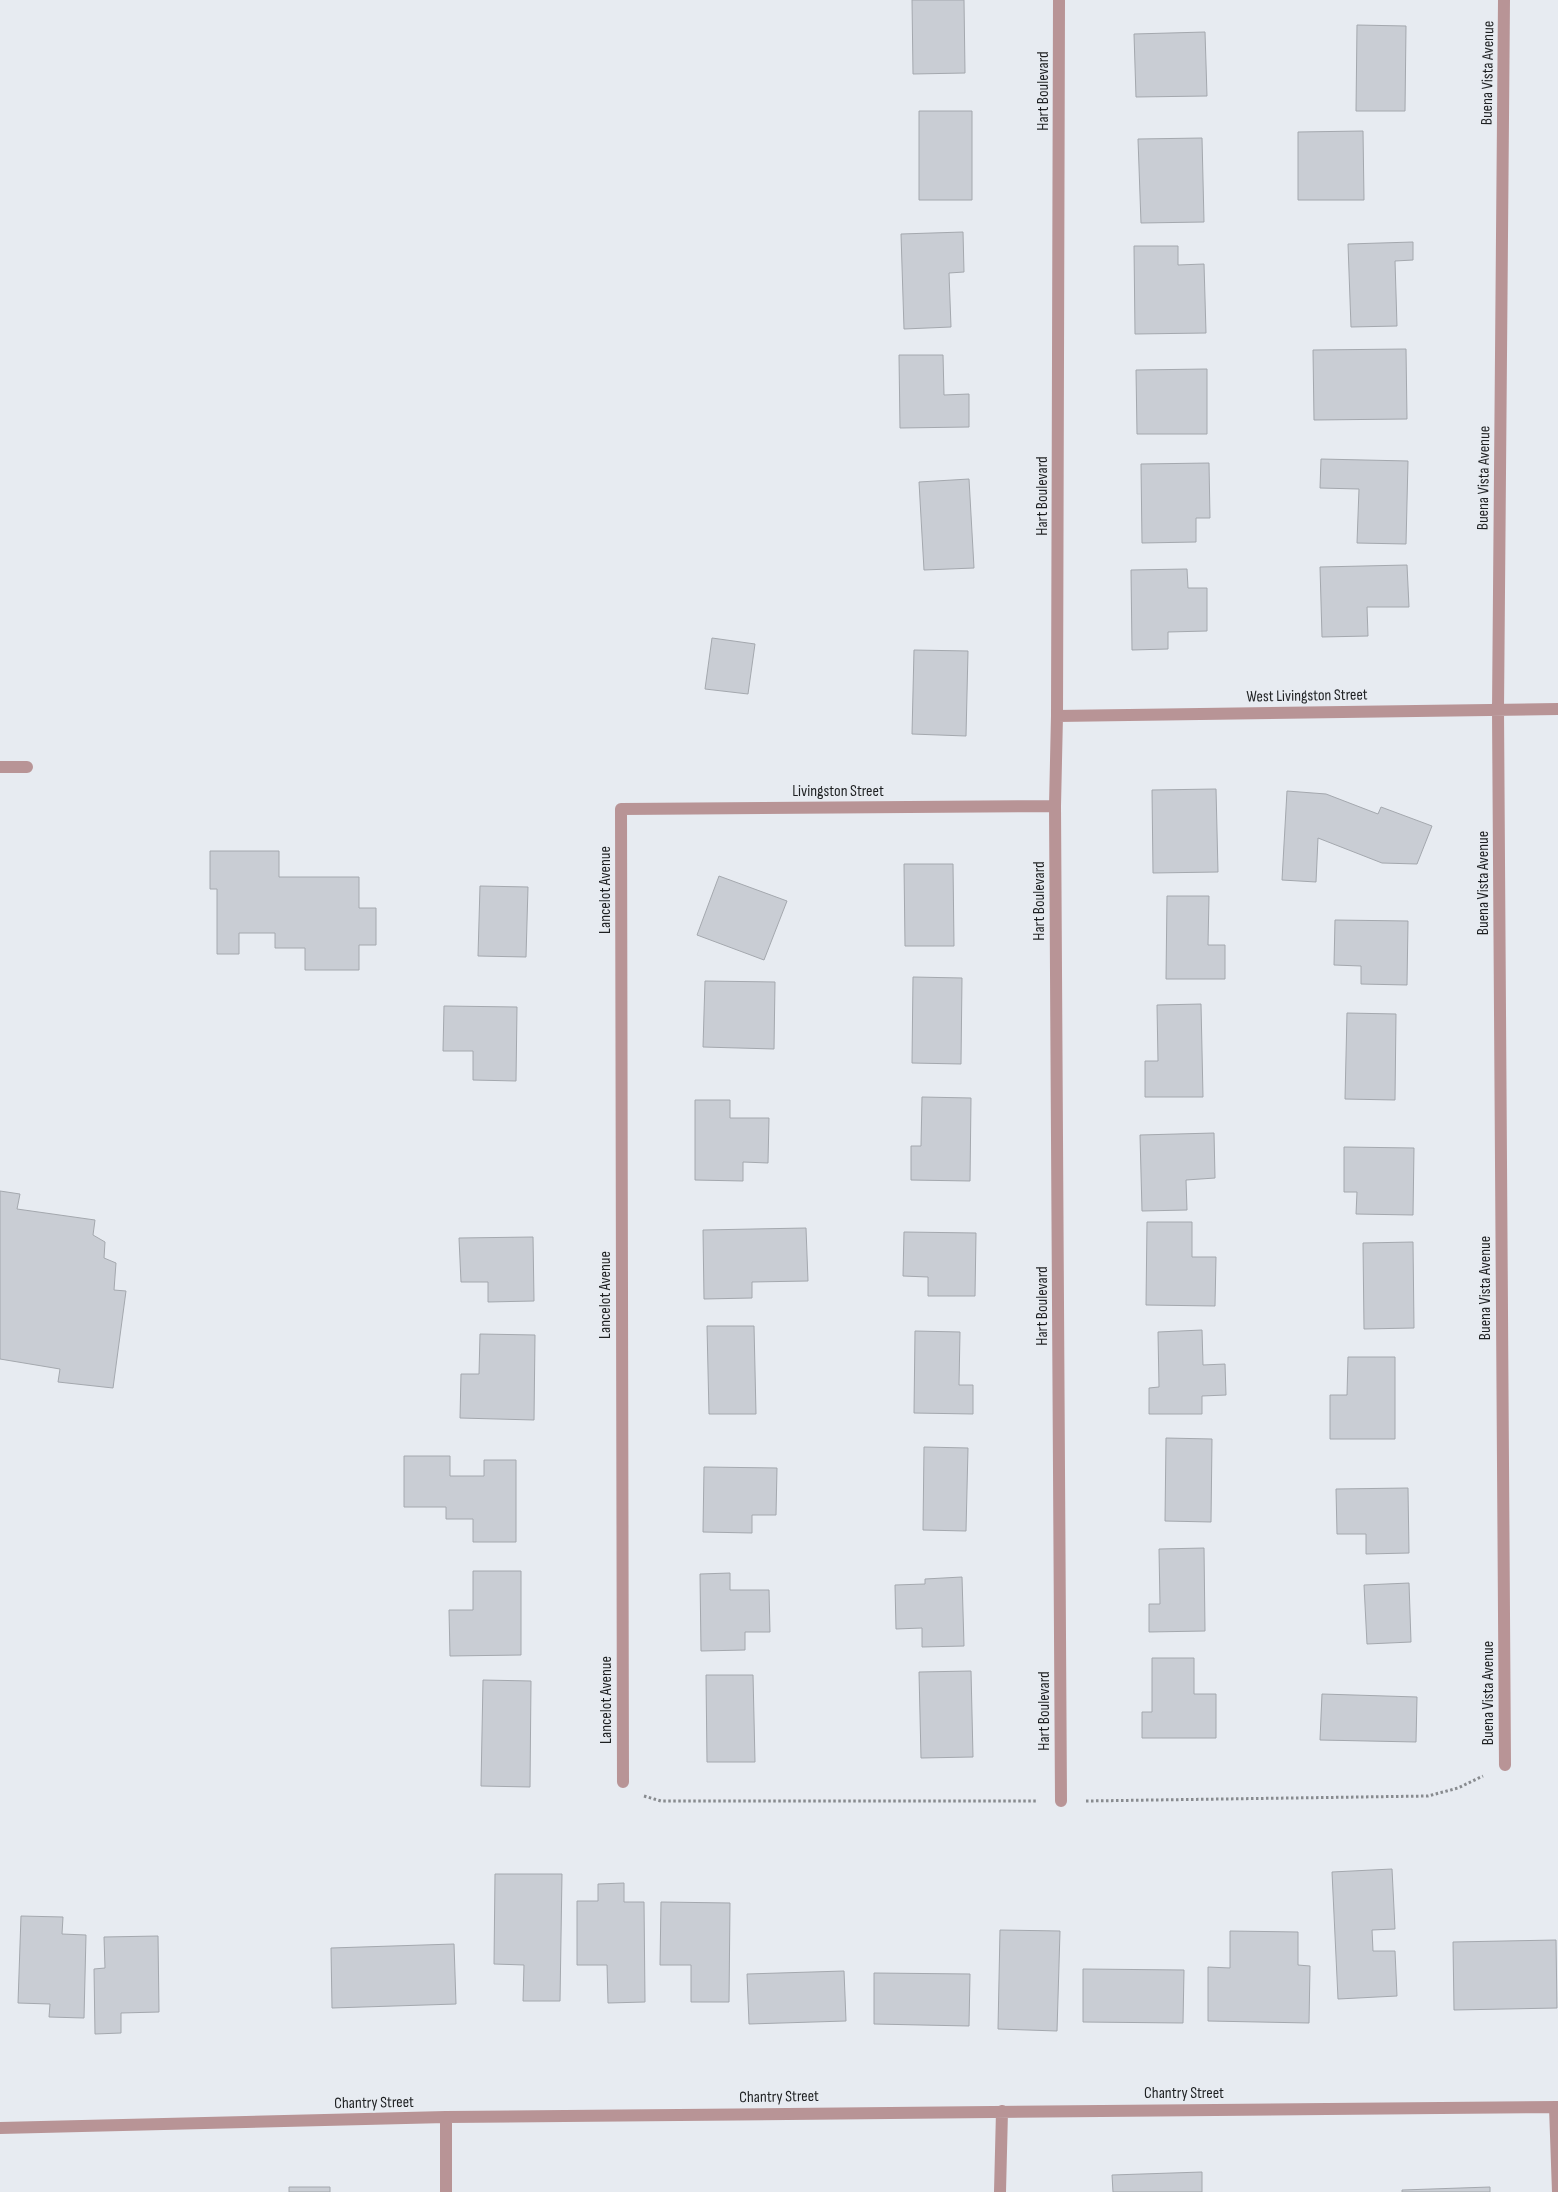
<svg xmlns="http://www.w3.org/2000/svg" width="1558" height="2192" font-family="'Sofia Sans Condensed',sans-serif">
	<style>
		.building { fill: #c9cdd4; stroke: #a4a8ae }
		.lines { fill: none; stroke-linecap: round; stroke-linejoin: round }
		.path { stroke: #888b8f; stroke-width: 3; stroke-dasharray: 2.5 2.5; stroke-linecap: butt }
		.street { stroke: #b89496; stroke-width: 12 }
		.labels { text-anchor: middle; dominant-baseline: central; stroke-width: 4; stroke-linejoin: round; paint-order: stroke }
		.street-label { font-size: 16px; fill: #1e2022; stroke: #e7ebf1 }
	</style>
	<rect width="100%" height="100%" fill="#e7ebf1"/>
	<path class="building" d="M912,0H964L965,73L913,74Z
		M1357,25L1406,26L1405,111H1356Z
		M1205,32L1207,96L1136,97L1134,34Z
		M919,111H972V200H919Z
		M1363,131L1364,200H1298V132Z
		M1202,138L1204,222L1141,223L1138,139Z
		M963,232L964,272L949,273L951,327L904,329L901,234Z
		M1413,242V260L1395,261L1397,326L1351,327L1348,244Z
		M1134,246H1178V265L1204,264L1206,333L1135,334Z
		M1406,349L1407,419L1314,420L1313,350Z
		M899,355H943L944,395L969,394V427L900,428Z
		M1207,369V434H1137L1136,370Z
		M1321,459L1408,461L1406,544L1357,543L1359,489L1320,488Z
		M1209,463L1210,518H1196V542L1142,543L1141,464Z
		M969,479L974,568L924,570L919,482Z
		M1407,565L1409,607H1367L1368,636L1322,637L1320,567Z
		M1187,569L1188,588H1207V631L1168,632V649L1132,650L1131,570Z
		M712,638L755,644L748,694L705,689Z
		M914,650L968,651L966,736L912,734Z
		M1216,789L1218,872L1153,873L1152,790Z
		M1287,791L1326,794L1378,814L1381,807L1432,826L1417,864L1382,863L1318,838L1316,882L1282,880Z
		M210,851H279V877H359V908H376V945H359V970H305V948H275V933H239V954H217V889H210Z
		M904,864H953L954,946H905Z
		M719,876L787,901L764,960L697,935Z
		M480,886L528,887L526,957L478,956Z
		M1167,896H1209L1208,945H1225V979H1166Z
		M1335,920L1408,921L1407,985L1361,984V966L1334,965Z
		M913,977L962,978L961,1064L912,1063Z
		M705,981L775,982L774,1049L703,1047Z
		M1201,1004L1203,1097H1145V1061H1158L1157,1005Z
		M444,1006L517,1007L516,1081L473,1080V1051H443Z
		M1347,1013L1396,1014L1395,1100L1345,1099Z
		M922,1097L971,1098L970,1181L911,1180V1146H921Z
		M695,1100H730V1118H769L768,1163L743,1162V1181L695,1180Z
		M1214,1133L1215,1178L1186,1180L1187,1210L1142,1211L1140,1135Z
		M1344,1147L1414,1148L1413,1215L1356,1214L1357,1192H1344Z
		M0,1191L20,1194L17,1209L95,1220L93,1235L105,1242L104,1258L116,1263L114,1290L126,1291L113,1388L58,1382L60,1369L0,1359Z
		M1147,1222H1192V1257H1216L1215,1306L1146,1305Z
		M806,1228L808,1281L752,1282V1298L704,1299L703,1230Z
		M904,1232L976,1233L975,1296H928V1277L903,1276Z
		M533,1237L534,1301L488,1302V1282H461L459,1238Z
		M1413,1242L1414,1328L1364,1329L1363,1243Z
		M707,1326H754L756,1414H709Z
		M1202,1330L1203,1365L1225,1364L1226,1395L1202,1396V1414H1149V1388L1159,1387L1158,1332Z
		M915,1331L960,1332L959,1385H973V1414L914,1413Z
		M480,1334L535,1335L534,1420L460,1418L461,1374H479Z
		M1348,1357H1395V1439H1330V1395H1347Z
		M1166,1438L1212,1439L1211,1522L1165,1521Z
		M924,1447L968,1448L966,1531L923,1530Z
		M404,1456H450V1476H484V1460H516V1542H473V1519H446V1507H404Z
		M704,1467L777,1468L776,1515H752V1533L703,1532Z
		M1408,1488L1409,1553L1366,1554V1534H1337L1336,1489Z
		M1204,1548L1205,1631L1149,1632V1604H1160L1159,1549Z
		M473,1571H521V1655L450,1656L449,1610H473Z
		M730,1573V1590H769L770,1632H745V1650L701,1651L700,1574Z
		M962,1577L964,1646L922,1647V1628L896,1629L895,1585L925,1584V1579Z
		M1409,1583L1411,1642L1367,1644L1364,1585Z
		M1152,1658H1194V1694H1216V1738H1142V1712H1152Z
		M971,1671L973,1757L921,1758L919,1672Z
		M706,1675H753L755,1762H707Z
		M483,1680L531,1681L530,1787L481,1786Z
		M1322,1694L1417,1697L1416,1742L1320,1740Z
		M1392,1869L1395,1929L1372,1930L1373,1951H1395L1397,1996L1338,1999L1332,1872Z
		M495,1874H562L560,2001H523L524,1965L494,1964Z
		M624,1883V1902H644L645,2002L608,2003L607,1965H577V1901H598V1884Z
		M661,1902L730,1903L729,2002H691V1965H660Z
		M21,1916L63,1917L62,1934L86,1935L84,2018L49,2017L50,2004L18,2003Z
		M1000,1930L1060,1931L1057,2031L998,2029Z
		M1230,1931L1298,1932V1965L1310,1966L1309,2023L1208,2021V1967L1230,1968Z
		M158,1936L159,2012L121,2013V2033L95,2034L94,1969L105,1968L104,1937Z
		M1556,1940L1557,2008L1454,2010L1453,1942Z
		M454,1944L456,2004L332,2008L331,1948Z
		M1083,1969L1184,1970L1183,2023L1083,2022Z
		M844,1971L846,2021L749,2024L747,1974Z
		M874,1973L970,1974L969,2026L874,2024Z
		M1202,2172V2192H1113L1112,2175Z
		M289,2187H330V2192H289Z
		M1490,2187V2192H1402V2190Z"/>
	<g class="lines">
		<path class="path" d="M644,1796L661,1801H1037
			M1086,1801L1428,1796L1458,1788L1483,1776"/>
		<path class="street" d="M1059,0L1057,716L1055,806L1061,1801
			M1504,0L1498,710L1505,1765
			M1057,716L1558,709
			M0,767H27
			M623,1782L621,809L1055,806
			M1555,2107L1558,2192
			M446,2117V2192
			M0,2128L446,2117L1558,2107
			M1000,2192L1002,2111"/>
	</g>
	<g class="labels">
		<g class="street-label">
			<text transform="translate(1488 73) rotate(-89)">Buena Vista Avenue</text>
			<text transform="translate(1043 91) rotate(-90)">Hart Boulevard</text>
			<text transform="translate(1484 478) rotate(-89)">Buena Vista Avenue</text>
			<text transform="translate(1042 496) rotate(-90)">Hart Boulevard</text>
			<text transform="translate(1307 696) rotate(-1)">West Livingston Street</text>
			<text x="838" y="791">Livingston Street</text>
			<text transform="translate(1483 883) rotate(-90)">Buena Vista Avenue</text>
			<text transform="translate(605 890) rotate(-90)">Lancelot Avenue</text>
			<text transform="translate(1039 901) rotate(-90)">Hart Boulevard</text>
			<text transform="translate(1485 1288) rotate(-90)">Buena Vista Avenue</text>
			<text transform="translate(605 1295) rotate(-90)">Lancelot Avenue</text>
			<text transform="translate(1042 1306) rotate(-90)">Hart Boulevard</text>
			<text transform="translate(1488 1693) rotate(-90)">Buena Vista Avenue</text>
			<text transform="translate(606 1700) rotate(-90)">Lancelot Avenue</text>
			<text transform="translate(1044 1711) rotate(-90)">Hart Boulevard</text>
			<text x="1184" y="2093">Chantry Street</text>
			<text transform="translate(779 2097) rotate(-1)">Chantry Street</text>
			<text transform="translate(374 2103) rotate(-1)">Chantry Street</text>
		</g>
	</g>
</svg>
